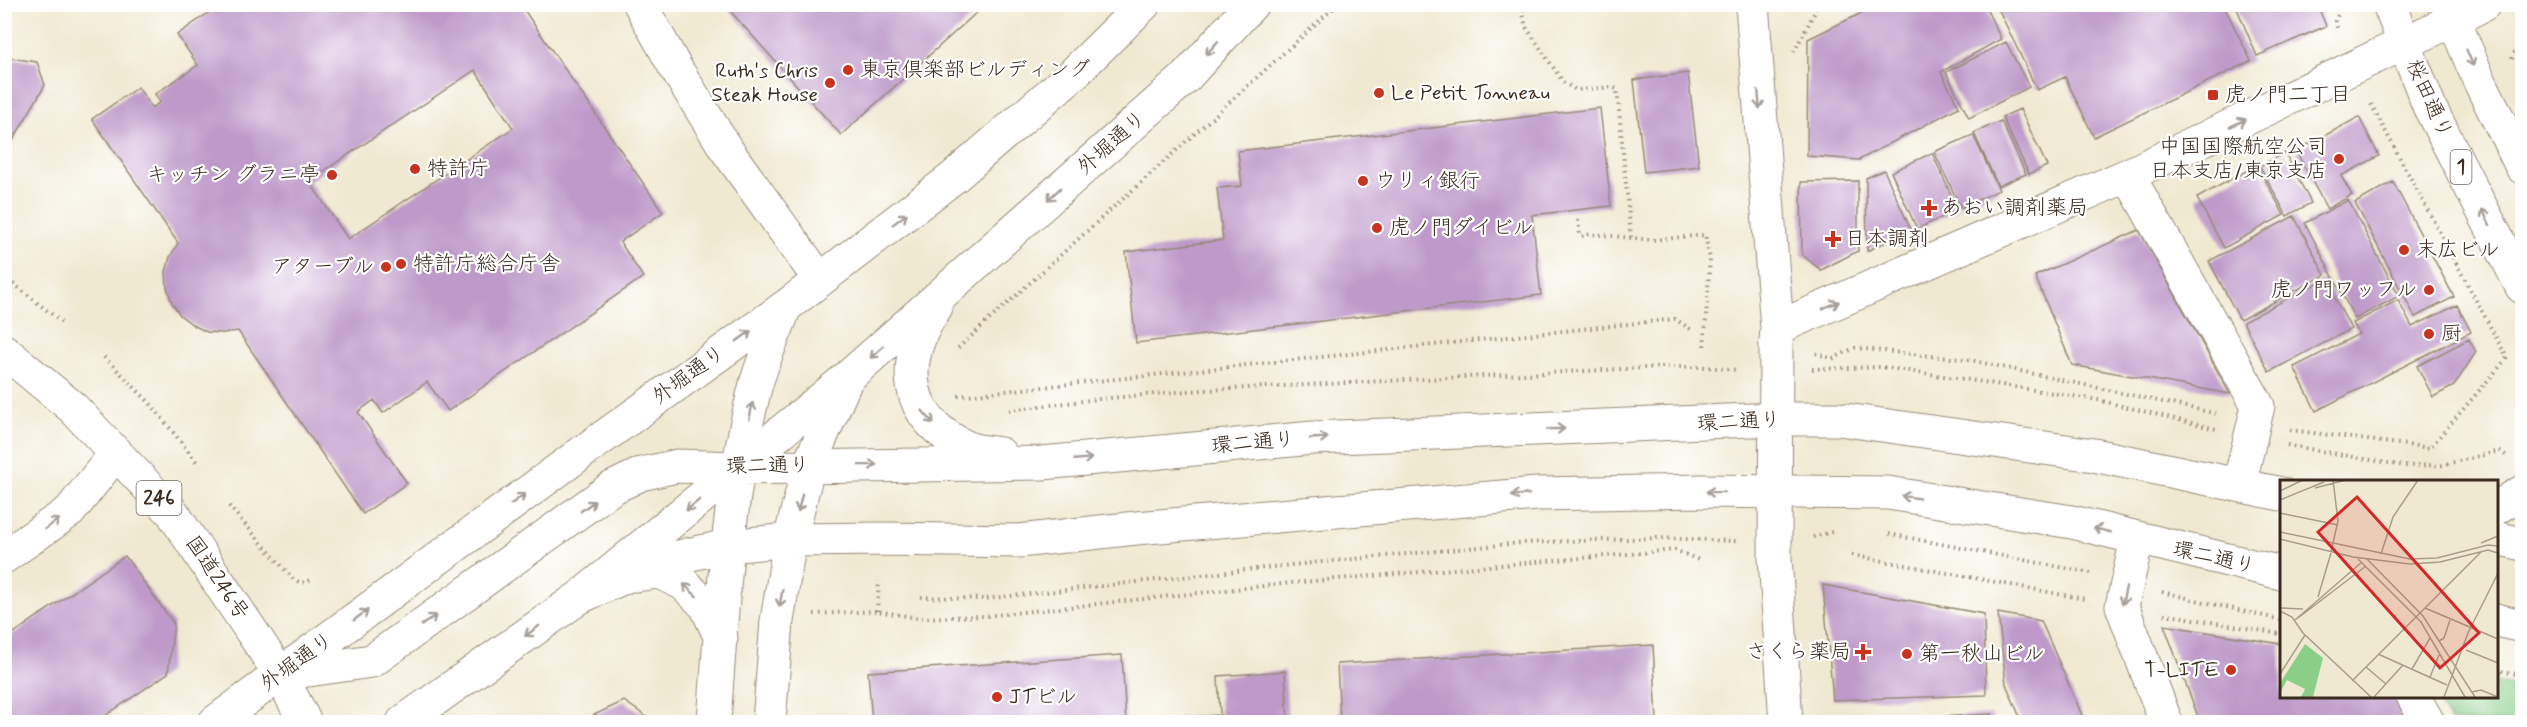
<svg xmlns="http://www.w3.org/2000/svg" width="2527" height="727" font-family="Mynerve,'Klee One',sans-serif">
	<style>
		.green { fill: #8ace88; stroke: #627c53; stroke-width: 1.5 }
		.building { fill: #be99c9; fill-rule: evenodd }
		.lines { fill: none; stroke-linecap: round; stroke-linejoin: round }
		.street-casing { stroke: #968a78; stroke-width: 35 }
		.secondary-casing { stroke: #968a78; stroke-width: 35 }
		.highway-casing { stroke: #968a78; stroke-width: 35 }
		.path { stroke: #968a78; stroke-width: 4; stroke-dasharray: 1.5 4.5; stroke-linecap: butt }
		.street { stroke: #fff; stroke-width: 33 }
		.secondary { stroke: #fff; stroke-width: 33 }
		.highway { stroke: #fff; stroke-width: 33 }
		.oneway { stroke: #a79f9a }
		.poi-dot { fill: #c8321e; stroke: #fff; stroke-width: 2 }
		.labels { text-anchor: middle; dominant-baseline: central; stroke-width: 4.5; stroke-linejoin: round; paint-order: stroke }
		.shield { fill: #fff; stroke: #766a62; stroke-width: 1.5 }
		.shield-label { font-size: 20px; font-weight: bold; fill: #3b2a1e }
		.poi-label { font-size: 21px; fill: #3b2a1e; stroke: #fff; text-anchor: start }
		.street-label { font-size: 21px; fill: #3b2a1e; stroke: #fff }
		.inset-road { fill: none; stroke: #a89d89; stroke-width: 1.5 }
		.view { fill: #d62828; fill-opacity: 0.15; stroke: #d62828; stroke-width: 3 }
		.inset-edge { fill: none; stroke: #3b2a1e; stroke-width: 3 }
	</style>
	<rect width="100%" height="100%" fill="#fff"/>
	<filter id="ink" filterUnits="userSpaceOnUse"><feTurbulence type="fractalNoise" baseFrequency=".0167" numOctaves="2"/><feDisplacementMap in="SourceGraphic" scale="12" xChannelSelector="R" yChannelSelector="G"/><feConvolveMatrix kernelMatrix="1 2 1 2 8 2 1 2 1" color-interpolation-filters="sRGB"/></filter>
	<filter id="wash" filterUnits="userSpaceOnUse"><feTurbulence type="fractalNoise" baseFrequency=".008" numOctaves="4" result="noise"/><feDisplacementMap in="SourceGraphic" scale="24" xChannelSelector="R" yChannelSelector="G"/><feGaussianBlur stdDeviation="1.35" result="paint"/><feColorMatrix in="noise" values="0 0 0 0 0 0 0 0 0 0 0 0 0 0 0 0 0 1.4 0 .05"/><feComposite in="paint" operator="in"/></filter>
	<g filter="url(#wash)">
		<rect width="100%" height="100%" fill="#f0e9d1"/>
		<path class="green" d="M2496,683L2522,688V722H2450L2436,696H2496Z"/>
		<g id="blocks">
			<path class="building" d="M221,4H520L663,212L620,242L643,277L448,411L427,382L383,413L374,400L358,412L407,483L363,514L238,331L223,333L207,332L193,325L180,315L172,303L167,287L166,272L170,257L178,243L92,119L138,87L152,108L160,102L155,94L198,65L177,35ZM475,70L513,128L348,239L309,181Z
				M724,4H986L841,135Z
				M1880,4H1984L2001,39L1941,72L1959,107L1859,160L1807,156L1808,39Z
				M1996,4H2200L2201,7L2223,4L2251,61L2094,137L2065,77L2037,90Z
				M2235,4H2317L2326,26L2257,56Z
				M2006,42L2029,87L1969,118L1946,72Z
				M4,57L37,62L45,85L4,156Z
				M1688,73L1699,166L1644,172L1634,80Z
				M1600,108L1611,206L1532,215L1541,295L1136,343L1126,252L1223,240L1217,188L1242,186L1238,151Z
				M2020,109L2047,166L2029,174L2002,117Z
				M2359,117L2379,156L2341,176L2352,195L2327,209L2296,151Z
				M2001,121L2026,174L1998,186L1974,133Z
				M1973,135L1999,190L1961,208L1934,152Z
				M1932,153L1958,210L1917,229L1891,172Z
				M2285,153L2311,203L2287,216L2260,166Z
				M2257,165L2284,215L2224,248L2197,198Z
				M1884,170L1911,230L1867,251L1866,178Z
				M1858,181V251L1821,270L1802,255L1801,182Z
				M2393,182L2454,297L2415,317L2355,203Z
				M2348,200L2399,296L2355,319L2305,223Z
				M2294,216L2325,275L2240,320L2209,261Z
				M2139,230L2230,394L2072,365L2035,276Z
				M2325,279L2351,329L2269,372L2243,322Z
				M2398,300L2412,327L2457,305L2471,332L2316,411L2294,367L2359,334L2353,323Z
				M2469,339L2476,352L2454,386L2433,397L2417,366Z
				M125,556L174,624L168,673L96,722H4V640Z
				M1823,585L1984,614L1986,695L1833,700Z
				M1998,613L2041,621L2085,722H2022L2006,684Z
				M2164,625L2281,644V696H2399L2413,722H2200Z
				M1653,645L1657,722H1340L1337,664Z
				M1122,655L1126,722H872L868,672Z
				M1285,671L1288,722H1179L1178,718L1220,715L1218,676Z
				M624,701L654,722H579Z
				M1992,714L1993,722H1863V721Z"/>
		</g>
	</g>
	<g filter="url(#ink)">
		<use href="#blocks" fill-opacity="0" stroke="#968a78" stroke-width="1.5"/>
		<g class="lines">
			<defs>
				<path id="street" d="M640,4L675,67L726,149L820,280
					M1752,4L1777,328L1776,342
					M2128,175L2258,406L2239,485
					M1777,328L2128,175L2453,20
					M2137,539L2122,606L2166,722
					M4,557L70,511L116,453
					M2413,696L2428,722"/>
				<path id="secondary" d="M2453,20L2484,4
					M936,307C898,363 903,418 968,448C977,452 990,452 1000,454
					M1776,342L1775,558L1786,722
					M2496,508L2522,492
					M2496,538L2522,544
					M636,575L659,572L684,584L706,606L721,638
					M580,597L660,561L727,546L790,540L882,539L1019,541L1136,528L1537,494L1701,491L1888,493L2072,522L2281,573
					M2496,620L2522,626
					M280,674L372,661L612,488L641,474L677,466L739,468L1042,463L1313,438L1776,419H1839L2094,455L2281,494
					M215,722L584,451L785,307L954,177L1073,74L1144,4
					M403,722L580,597L847,378L1185,78L1252,4
					M714,722C722,611 727,497 755,388C762,361 775,334 785,307
					M769,722L777,621L790,540L809,465L844,385"/>
				<path id="highway" d="M2389,4L2429,106L2522,287
					M2447,4L2479,80L2522,167
					M4,351L73,408L172,512L280,674L305,722"/>
			</defs>
			<use href="#street" class="street-casing"/>
			<use href="#secondary" class="secondary-casing"/>
			<use href="#highway" class="highway-casing"/>
			<path class="path" d="M1521,4L1526,27L1563,82L1576,90L1612,87L1617,89L1631,237
				M2338,4L2340,10L2335,21L2338,31
				M1794,52L1819,4
				M2512,59L2522,34
				M1578,220L1580,236L1592,234L1652,240L1705,235L1710,259L1704,349
				M4,276L64,324
				M958,348L1338,4
				M1816,353L1832,359L1855,348L1970,360L2218,414
				M104,357L150,403L199,465
				M1812,369L1882,367L1970,380L2098,400L2216,429
				M958,396L1675,319L1692,330
				M1009,410L1099,399L1187,391L1663,367H1704L1739,370
				M2290,430L2430,448L2507,358L2371,104
				M2287,445L2405,466L2442,465L2500,451L2508,457
				M229,506L294,580L302,583L310,580
				M1889,534L2091,573
				M1813,537L1832,532
				M1852,555L2085,599
				M2162,592L2281,620
				M921,597L984,599L1291,565L1521,543L1657,538L1737,541
				M877,611L879,581
				M814,614L877,611L918,618L986,616L1291,583L1675,550L1699,560
				M2164,614L2281,634
				M2496,670L2522,675"/>
			<use href="#street" class="street"/>
			<use href="#secondary" class="secondary"/>
			<use href="#highway" class="highway"/>
		</g>
		<defs><path id="oneway-shaft" d="M-6 0H5M1.5-3L5.5 0L1.5 3" fill="none" stroke-width="1.6" stroke-linecap="round" stroke-linejoin="round" transform="scale(1.5)"/></defs>
		<g class="oneway">
			<use href="#oneway-shaft" transform="translate(1212 48) rotate(132)"/>
			<use href="#oneway-shaft" transform="translate(2470 58) rotate(67)"/>
			<use href="#oneway-shaft" transform="translate(1759 100) rotate(85)"/>
			<use href="#oneway-shaft" transform="translate(2238 123) rotate(-25)"/>
			<use href="#oneway-shaft" transform="translate(1054 194) rotate(138)"/>
			<use href="#oneway-shaft" transform="translate(2486 217) rotate(-117)"/>
			<use href="#oneway-shaft" transform="translate(900 219) rotate(-37)"/>
			<use href="#oneway-shaft" transform="translate(1831 305) rotate(-23)"/>
			<use href="#oneway-shaft" transform="translate(744 336) rotate(-36)"/>
			<use href="#oneway-shaft" transform="translate(877 352) rotate(138)"/>
			<use href="#oneway-shaft" transform="translate(751 411) rotate(-79)"/>
			<use href="#oneway-shaft" transform="translate(928 417) rotate(49)"/>
			<use href="#oneway-shaft" transform="translate(1556 429) rotate(-2)"/>
			<use href="#oneway-shaft" transform="translate(1319 438) rotate(-3)"/>
			<use href="#oneway-shaft" transform="translate(1083 459) rotate(-5)"/>
			<use href="#oneway-shaft" transform="translate(868 465) rotate(-1)"/>
			<use href="#oneway-shaft" transform="translate(1715 492) rotate(-179)"/>
			<use href="#oneway-shaft" transform="translate(1520 495) rotate(175)"/>
			<use href="#oneway-shaft" transform="translate(1910 497) rotate(-171)"/>
			<use href="#oneway-shaft" transform="translate(518 499) rotate(-36)"/>
			<use href="#oneway-shaft" transform="translate(800 503) rotate(104)"/>
			<use href="#oneway-shaft" transform="translate(693 505) rotate(141)"/>
			<use href="#oneway-shaft" transform="translate(588 506) rotate(-36)"/>
			<use href="#oneway-shaft" transform="translate(52 524) rotate(-35)"/>
			<use href="#oneway-shaft" transform="translate(2102 530) rotate(-165)"/>
			<use href="#oneway-shaft" transform="translate(690 590) rotate(-137)"/>
			<use href="#oneway-shaft" transform="translate(2124 596) rotate(102)"/>
			<use href="#oneway-shaft" transform="translate(781 598) rotate(100)"/>
			<use href="#oneway-shaft" transform="translate(361 615) rotate(-36)"/>
			<use href="#oneway-shaft" transform="translate(429 620) rotate(-36)"/>
			<use href="#oneway-shaft" transform="translate(532 631) rotate(144)"/>
		</g>
	</g>
	<g class="poi-dot">
		<circle cx="848" cy="70" r="6"/>
		<circle cx="830" cy="83" r="6"/>
		<circle cx="1379" cy="93" r="6"/>
		<rect x="2207" y="89" width="12" height="12" rx="3"/>
		<circle cx="2339" cy="159" r="6"/>
		<circle cx="415" cy="169" r="6"/>
		<circle cx="332" cy="175" r="6"/>
		<circle cx="1363" cy="181" r="6"/>
		<path d="M1926 199h6v6h6v6h-6v6h-6v-6h-6v-6h6z"/>
		<circle cx="1377" cy="228" r="6"/>
		<path d="M1830 230h6v6h6v6h-6v6h-6v-6h-6v-6h6z"/>
		<circle cx="2404" cy="250" r="6"/>
		<circle cx="401" cy="264" r="6"/>
		<circle cx="386" cy="267" r="6"/>
		<circle cx="2429" cy="290" r="6"/>
		<circle cx="2429" cy="334" r="6"/>
		<path d="M1860 643h6v6h6v6h-6v6h-6v-6h-6v-6h6z"/>
		<circle cx="1907" cy="654" r="6"/>
		<circle cx="2231" cy="670" r="6"/>
		<circle cx="997" cy="697" r="6"/>
	</g>
	<g class="labels">
		<g class="shield">
			<rect x="2450.5" y="150" width="21" height="34" rx="4.5"/>
			<rect x="136.5" y="481" width="45" height="34" rx="4.5"/>
		</g>
		<g class="shield-label">
			<text x="2461" y="167">1</text>
			<text x="159" y="498">246</text>
		</g>
		<g class="poi-label">
			<text x="860" y="70">東京倶楽部ビルディング</text>
			<text x="818" y="71" text-anchor="end">Ruth's Chris<tspan x="818" dy="24">Steak House</tspan></text>
			<text x="1391" y="93">Le Petit Tonneau</text>
			<text x="2225" y="95">虎ノ門二丁目</text>
			<text x="2327" y="147" text-anchor="end">中国国際航空公司<tspan x="2327" dy="24">日本支店/東京支店</tspan></text>
			<text x="427" y="169">特許庁</text>
			<text x="320" y="175" text-anchor="end">キッチン グラニ亭</text>
			<text x="1375" y="181">ウリィ銀行</text>
			<text x="1941" y="208">あおい調剤薬局</text>
			<text x="1389" y="228">虎ノ門ダイビル</text>
			<text x="1845" y="239">日本調剤</text>
			<text x="2416" y="250">末広ビル</text>
			<text x="413" y="264">特許庁総合庁舎</text>
			<text x="374" y="267" text-anchor="end">アターブル</text>
			<text x="2417" y="290" text-anchor="end">虎ノ門ワッフル</text>
			<text x="2441" y="334">厨</text>
			<text x="1851" y="652" text-anchor="end">さくら薬局</text>
			<text x="1919" y="654">第一秋山ビル</text>
			<text x="2219" y="670" text-anchor="end">T-LITE</text>
			<text x="1009" y="697">JTビル</text>
		</g>
		<g class="street-label">
			<text transform="translate(2429 99) rotate(66)">桜田通り</text>
			<text transform="translate(1112 143) rotate(-42)">外堀通り</text>
			<text transform="translate(689 375) rotate(-36)">外堀通り</text>
			<text transform="translate(1739 422) rotate(-3)">環二通り</text>
			<text transform="translate(1253 443) rotate(-5)">環二通り</text>
			<text transform="translate(768 466) rotate(-1)">環二通り</text>
			<text transform="translate(2214 558) rotate(13)">環二通り</text>
			<text transform="translate(217 578) rotate(56)">国道246号</text>
			<text transform="translate(297 662) rotate(-36)">外堀通り</text>
		</g>
	</g>
	<g transform="translate(2280 480)">
		<rect width="218" height="218" fill="#f0e9d1"/>
		<path d="M25,164L43,178L33,217H21L25,209L7,200L0,213V203Z" fill="#8ace88"/>
		<path class="inset-road" d="M35,8L66,0M0,11L23,0M0,20L44,2M0,33L58,45M0,52L130,79L157,78L208,65L218,66M0,59L73,77L130,84L160,82L208,70L218,73M201,63L218,56M51,72L58,41L53,0M101,74L113,37L138,0M78,79L141,142L185,217M87,79L143,136L195,217M38,117L51,73M0,128L23,129M145,128L218,159M0,131L12,137L23,153L91,217M18,138L86,86M15,140L82,82M159,161L164,158L170,140M186,170L218,183M98,174L167,205M86,187L106,204M132,189L150,158M0,194L25,155M150,197L159,175M72,201L201,72M192,212L201,210L218,217M94,217L123,185M164,217L188,153L218,93"/>
		<path class="view" d="M77,17L199,153L160,188L38,52Z"/>
		<rect width="218" height="218" class="inset-edge"/>
	</g>
	<rect width="2527" height="727" fill="none" stroke="#fff" stroke-width="24"/>
</svg>
